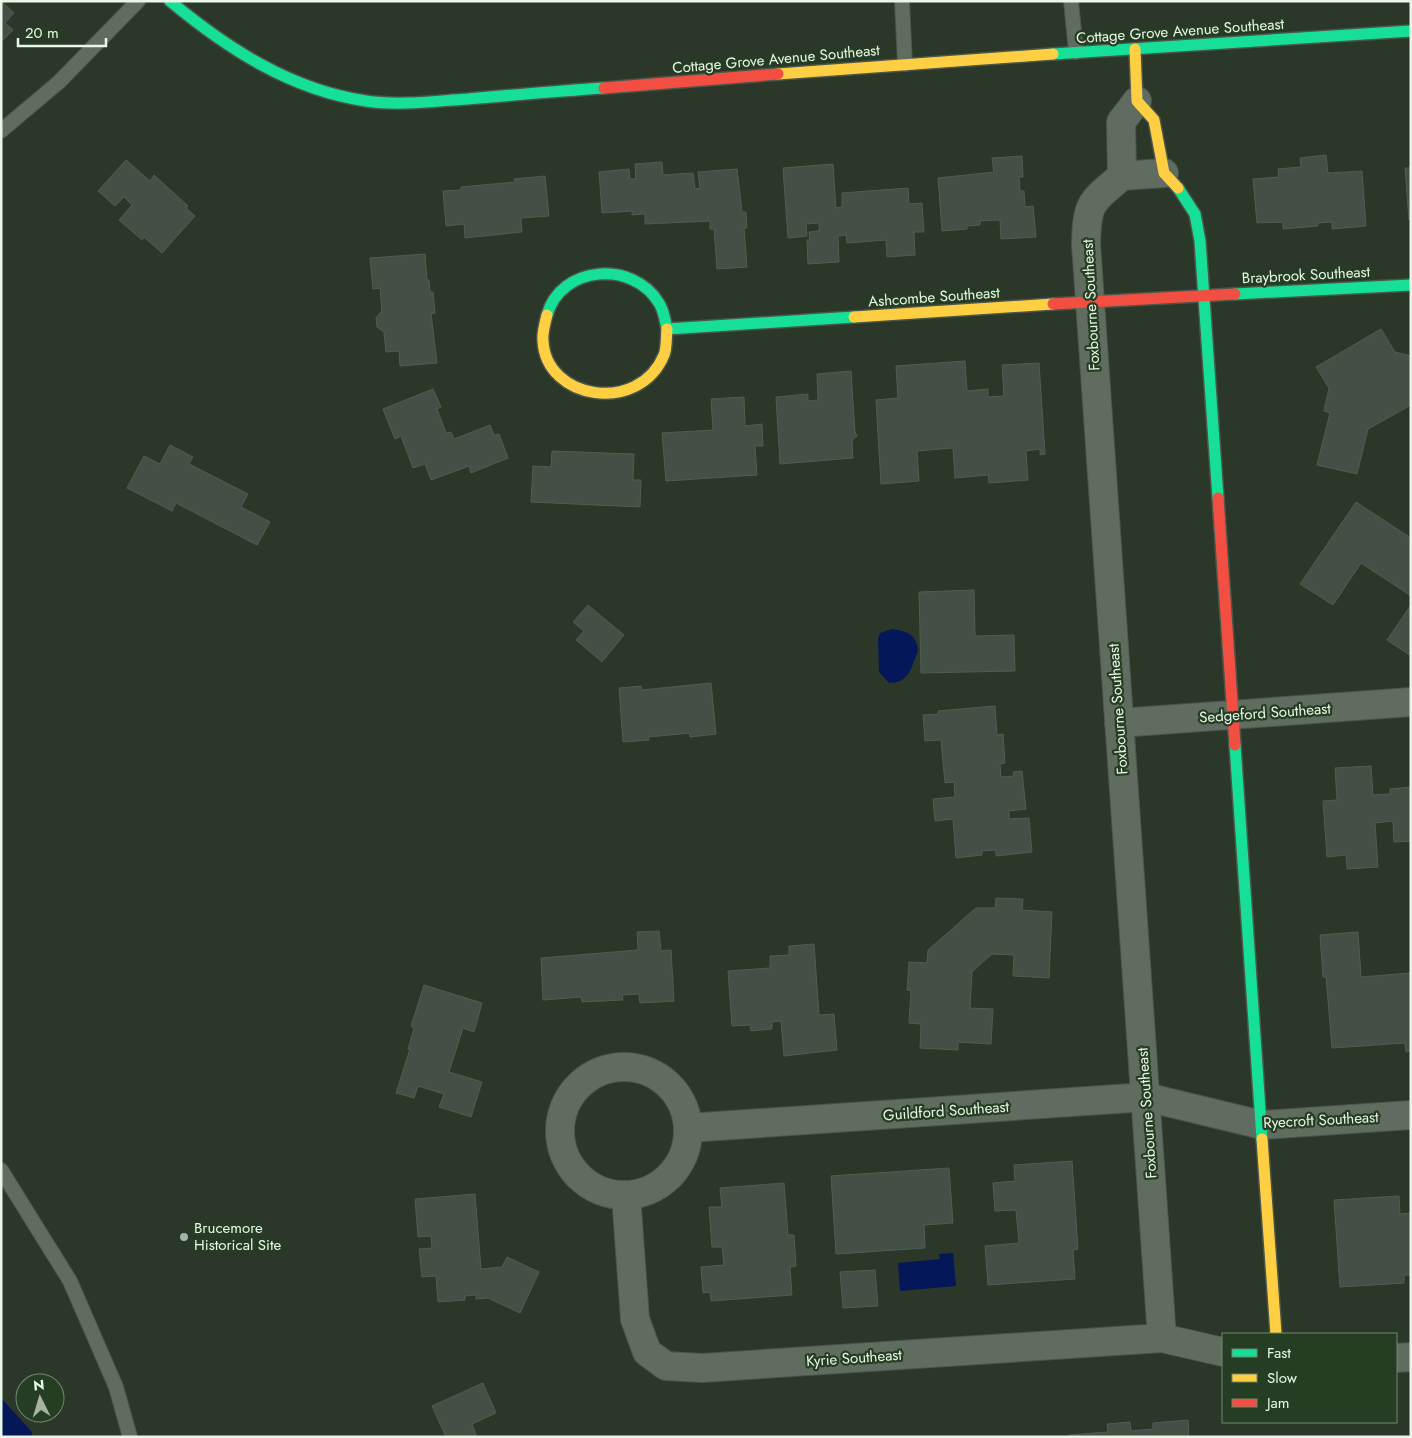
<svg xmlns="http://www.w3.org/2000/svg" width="1412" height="1438" font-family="Jost,sans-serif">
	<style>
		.water { fill: #041758 }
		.building { fill: #425045; stroke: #505d53 }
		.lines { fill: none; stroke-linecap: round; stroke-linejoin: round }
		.lane-casing { stroke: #4a5649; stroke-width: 16 }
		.street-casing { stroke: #4a5649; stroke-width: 30 }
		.fast-casing { stroke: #4a5649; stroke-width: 14 }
		.slow-casing { stroke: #4a5649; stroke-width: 14 }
		.jam-casing { stroke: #4a5649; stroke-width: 14 }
		.lane { stroke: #616c60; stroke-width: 14 }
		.street { stroke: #616c60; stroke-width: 28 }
		.fast { stroke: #16e098; stroke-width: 11 }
		.slow { stroke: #ffcf43; stroke-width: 11 }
		.jam { stroke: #f24e42; stroke-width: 11 }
		.poi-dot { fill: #a6b4a4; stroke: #253d23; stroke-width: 2 }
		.labels { text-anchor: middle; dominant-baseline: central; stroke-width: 4.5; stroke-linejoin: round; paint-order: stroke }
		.street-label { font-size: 15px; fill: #e8f7e6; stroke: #253d23 }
		.poi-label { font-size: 15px; fill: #e8f7e6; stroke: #253d23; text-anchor: start }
	</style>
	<rect width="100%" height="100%" fill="#2a3729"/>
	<path class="water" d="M892,629C907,631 917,635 918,651C911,667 910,683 889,683L879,672L878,639L880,633Z
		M953,1253L956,1286L900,1291L898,1263L940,1259L939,1254Z
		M1,1398L32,1432V1437H1Z"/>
	<path class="building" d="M1,1L14,13L5,23L13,30L1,42Z
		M1326,155L1328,173L1362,171L1366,226L1332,229V222L1318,223V226L1283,229V222L1257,223L1253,179L1279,177L1278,169L1301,167L1300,158Z
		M1022,156L1023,177H1019L1020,191H1024L1025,207L1033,206L1036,237L1001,239L1000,220L980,221V225L967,226V229L942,231L938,178L994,172L992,158Z
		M126,160L150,181L154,175L188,206L186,208L195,216L162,253L144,237L142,240L119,220L132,205L124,197L115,206L98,191Z
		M662,162L663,175L693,173L695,189L700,188L698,172L737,169L742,212H746L747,228H744L747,267L717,269L714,229H710V221L645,224V214L632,215V211L602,213L599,172L629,169L630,179H636L635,164Z
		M833,164L836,208L842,207V193L908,188L909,204L922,203L924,232H914L915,255L887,257L886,240L847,243L846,235L838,236L839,262L808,264L807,240H810L809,232L819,231V223L806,224L807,236L788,238L783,168Z
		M1405,168H1411V220H1409Z
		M545,176L549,216L521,218L522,232L465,238L464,224L446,226L443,191L461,190V187L515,182L514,179Z
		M425,254L427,280H429L430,292H433L435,313L431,314L437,363L400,366L399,351L386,352L384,332L377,327L376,318L382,311L380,288L373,289L370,258Z
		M1381,329L1395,352L1411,356V405L1368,429L1357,474L1317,465L1330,413L1324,411L1329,388L1316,367Z
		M965,361L967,391L988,389V397L1004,396L1002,365L1039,363L1045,454L1040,455V449L1026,451L1028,480L989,483L988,475L955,478L953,448L917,451L919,481L881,484L876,400L898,398L896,366Z
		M851,371L855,432L857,436L852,440L853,458L780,464L776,397L808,394V401L818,400L817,374Z
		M433,389L441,407L437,409L446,433L451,432L454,439L490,425L494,435L499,434L508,458L471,473L469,466L431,480L425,464L413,468L401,436L395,439L383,409Z
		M744,397L745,426L762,424L763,446H755L757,475L666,481L662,433L713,430L711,399Z
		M170,445L193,457L189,464L248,494L241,507L270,522L257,545L176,503L172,511L127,488L144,456L160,464Z
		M552,451L634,454L633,480H641L640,507L531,502L533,466L551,467Z
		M1356,502L1411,538V596L1361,563L1333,605L1300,584Z
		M974,590L975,636L1014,635L1015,671L921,673L919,592Z
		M588,605L624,635L602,662L576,640L584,631L573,622Z
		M1411,605V656L1387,640Z
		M711,683L716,734L690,737V733L648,737L649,740L623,742L619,688L641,686L642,690Z
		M995,706L997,735L1003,734L1005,763L1000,764L1001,777L1014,776L1013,772L1022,771L1026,809L1009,811V819L1029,818L1032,852L996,856V850L982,851V855L956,858L953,819L935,821L933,799L955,797L954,782L945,783L941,740L925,741L923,715L939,714L938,711Z
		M1371,766L1373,795L1390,794V789L1411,787V841L1394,842L1393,821L1375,823L1378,867L1347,869L1346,855L1327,857L1323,801L1337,800L1335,768Z
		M996,898L1023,899L1022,910L1052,912L1049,978L1013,976L1014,955L992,954L972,972L970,1008L993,1009L991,1044L958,1042V1050L920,1048L921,1024L909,1023L911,991L907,990L909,962L927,963L928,950L976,908H995Z
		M659,931L661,951L671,950L674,1001L640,1003L639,994L622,995L623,1000L582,1002L581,997L543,1000L541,958L638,950L637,932Z
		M1358,932L1361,977L1411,973V1051L1406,1052L1405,1043L1332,1048L1326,977H1323L1320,935Z
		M814,944L819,1015L834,1014L837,1050L784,1056L781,1021L772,1022V1029L751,1031L750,1025L732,1026L728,971L770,968V956L789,955V946Z
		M424,985L482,1003L474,1032L463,1028L449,1072L482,1082L471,1117L439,1107L444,1094L418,1086L414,1098L396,1093L410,1049H408L414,1028L411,1026Z
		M1072,1161L1078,1249L1073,1250L1075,1279L988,1285L985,1246L1019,1243L1016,1210L995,1211L993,1183L1015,1181L1014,1165Z
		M949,1168L953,1223L924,1225L925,1248L836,1254L831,1176Z
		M784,1183L788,1235H794L796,1266L790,1267L792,1295L711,1301L710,1292L703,1293L701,1267L724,1265L722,1247H712L709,1207H722L720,1188Z
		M475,1194L481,1269L502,1267L507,1257L539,1272L520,1313L488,1298L476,1299V1295L465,1296V1300L438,1302L436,1276L422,1277L419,1249L432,1248L431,1236L418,1237L415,1199Z
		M1399,1196L1400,1214L1411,1213V1275H1404V1283L1340,1287L1334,1200Z
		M875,1270L878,1306L843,1308L840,1272Z
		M483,1383L496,1413L472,1424L477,1437H446L432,1406Z
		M1188,1420L1189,1437H1069V1435L1108,1432L1107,1424L1130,1422L1131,1431L1153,1429V1423Z"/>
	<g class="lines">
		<defs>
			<path id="lane" d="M902,1L905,64
				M1071,1L1076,52
				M1,131L59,82L138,1
				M1,1170L70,1281L116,1387L130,1437"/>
			<path id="street" d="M1122,176C1091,202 1087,202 1086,244L1162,1338
				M1122,176L1121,122L1137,101
				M1122,176L1164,173
				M1119,723L1411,702
				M560 1131a64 64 0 1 1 128 0a64 64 0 1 1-128 0Z
				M688,1128L1146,1097L1262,1125L1411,1115
				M626,1195L635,1319L647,1352L666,1366L702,1368L1162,1338L1223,1352
				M1396,1358L1411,1357"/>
			<path id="fast" d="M170,1C228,49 291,90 366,101C400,106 435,101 468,99C514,95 559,91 604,88
				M1053,54L1411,31
				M1178,188L1195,214L1200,241L1218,498
				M1235,294L1411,285
				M547,315C561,265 633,260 659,303C664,311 665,320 667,329L854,317
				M1235,745L1262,1139"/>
			<path id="slow" d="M1135,49L1137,101L1154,120L1164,173L1178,188
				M778,74L1053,54
				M547,315C545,323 542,333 543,341C546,400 639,415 664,355C667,348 666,337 667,329
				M854,317L1053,304
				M1262,1139L1276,1334"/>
			<path id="jam" d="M604,88L778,74
				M1053,304L1235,294
				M1218,498L1235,745"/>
		</defs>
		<use href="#lane" class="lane-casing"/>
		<use href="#street" class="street-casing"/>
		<use href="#fast" class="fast-casing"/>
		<use href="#slow" class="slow-casing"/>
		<use href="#jam" class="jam-casing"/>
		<use href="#lane" class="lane"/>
		<use href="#street" class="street"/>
		<use href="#fast" class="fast"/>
		<use href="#slow" class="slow"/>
		<use href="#jam" class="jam"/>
	</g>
	<circle class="poi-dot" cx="184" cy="1237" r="5"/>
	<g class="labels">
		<g class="street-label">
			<text transform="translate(1180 31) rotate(-4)">Cottage Grove Avenue Southeast</text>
			<text transform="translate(776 59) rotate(-5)">Cottage Grove Avenue Southeast</text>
			<text transform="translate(1306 275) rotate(-3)">Braybrook Southeast</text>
			<text transform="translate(934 297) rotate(-4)">Ashcombe Southeast</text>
			<text transform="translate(1091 305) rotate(-93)">Foxbourne Southeast</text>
			<text transform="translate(1118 709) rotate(-94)">Foxbourne Southeast</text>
			<text transform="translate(1265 713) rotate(-4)">Sedgeford Southeast</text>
			<text transform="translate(946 1111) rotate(-4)">Guildford Southeast</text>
			<text transform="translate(1147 1113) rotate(-94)">Foxbourne Southeast</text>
			<text transform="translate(1321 1120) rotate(-3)">Ryecroft Southeast</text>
			<text transform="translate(854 1358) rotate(-4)">Kyrie Southeast</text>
		</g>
		<g class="poi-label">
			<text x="194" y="1228">Brucemore<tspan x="194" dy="17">Historical Site</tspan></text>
		</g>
	</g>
	<rect width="1412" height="1438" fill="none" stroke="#e8f7e6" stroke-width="5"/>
	<rect x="1222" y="1333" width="175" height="90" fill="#253d23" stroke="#738771"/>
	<rect x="1232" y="1349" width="25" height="8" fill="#16e098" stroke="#738771"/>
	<text x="1267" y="1358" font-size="15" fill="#e8f7e6">Fast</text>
	<rect x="1232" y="1374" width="25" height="8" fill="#ffcf43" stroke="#738771"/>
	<text x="1267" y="1383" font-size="15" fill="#e8f7e6">Slow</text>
	<rect x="1232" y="1399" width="25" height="8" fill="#f24e42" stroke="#738771"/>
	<text x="1267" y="1408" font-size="15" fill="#e8f7e6">Jam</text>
	<g transform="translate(40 1398) rotate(355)"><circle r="24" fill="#253d23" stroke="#738771"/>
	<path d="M0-4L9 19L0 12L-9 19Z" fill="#a6b4a4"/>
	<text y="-8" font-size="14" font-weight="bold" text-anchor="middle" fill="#e8f7e6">N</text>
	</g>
	<path d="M18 38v8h88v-8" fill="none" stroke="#e8f7e6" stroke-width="2.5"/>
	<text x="25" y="38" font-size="15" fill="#e8f7e6" stroke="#253d23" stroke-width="4" paint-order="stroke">20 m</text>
</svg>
